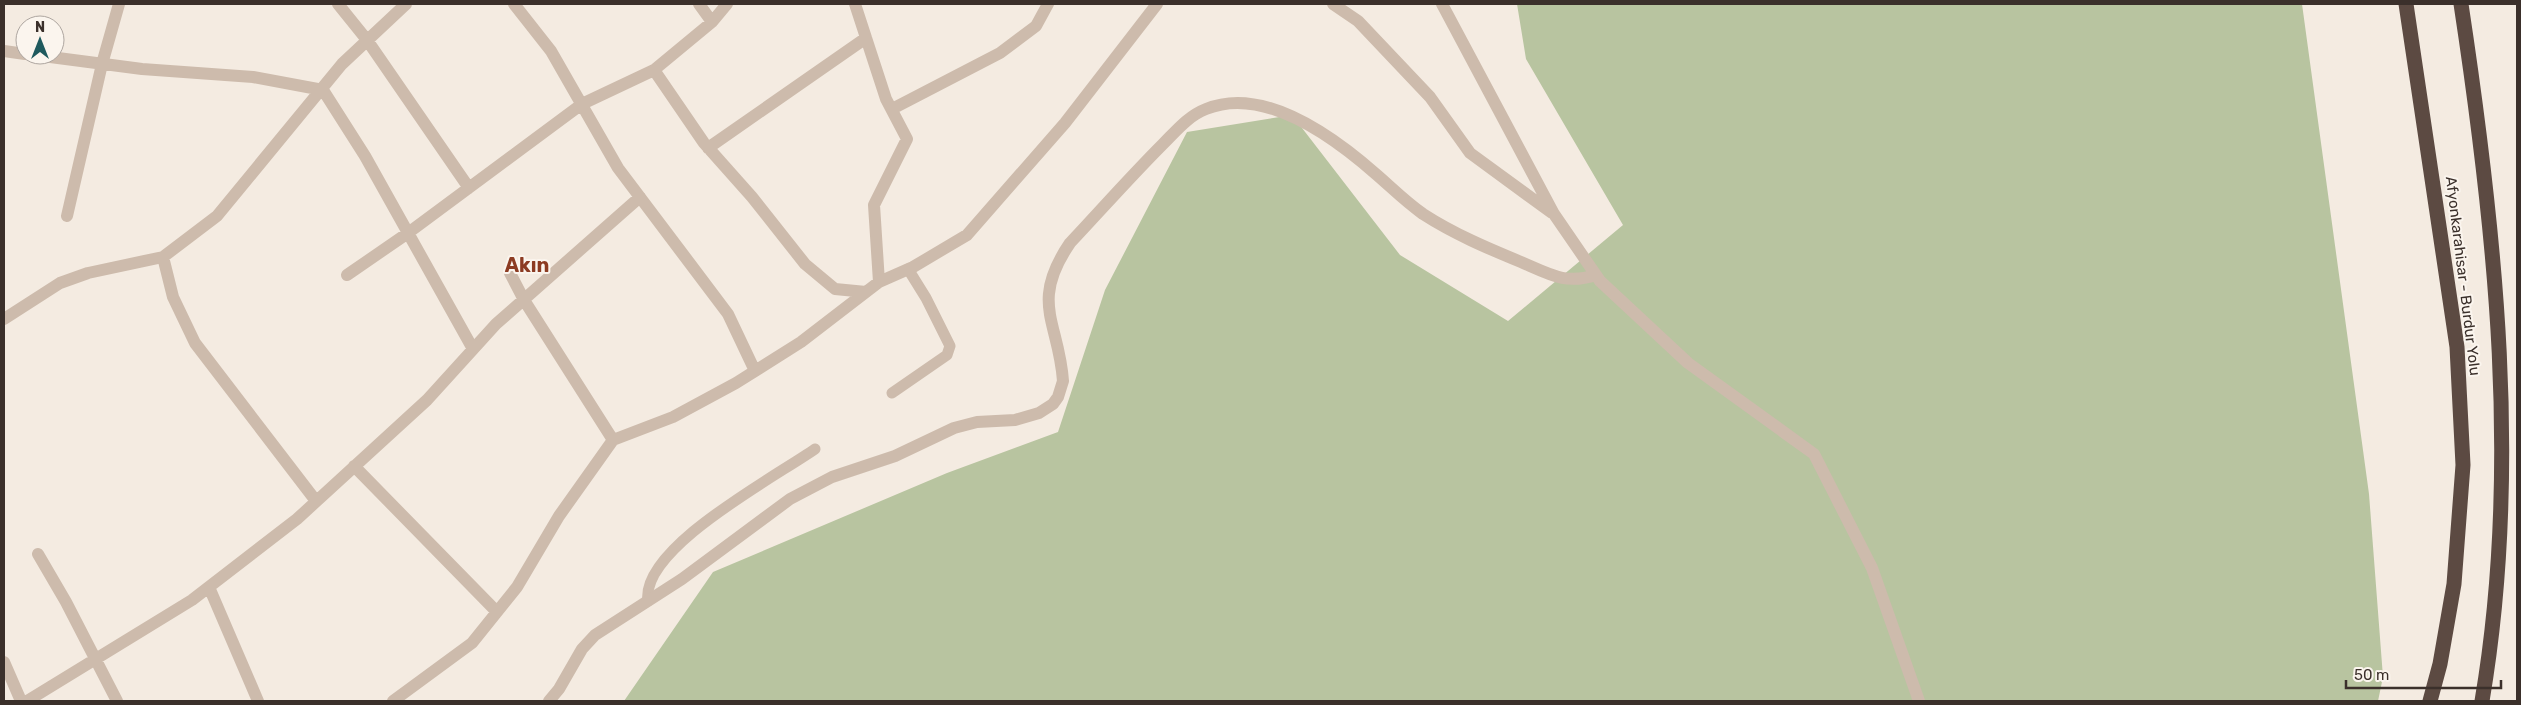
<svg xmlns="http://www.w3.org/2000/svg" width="2521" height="705" font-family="Rubik,sans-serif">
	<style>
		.green { fill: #b8c4a0 }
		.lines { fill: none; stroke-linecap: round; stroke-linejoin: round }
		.lane { stroke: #cdbbac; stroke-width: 11 }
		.street { stroke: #cdbbac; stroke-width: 12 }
		.highway { stroke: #5c4a42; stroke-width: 15 }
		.labels { text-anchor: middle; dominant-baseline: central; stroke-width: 4; stroke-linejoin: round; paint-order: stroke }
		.street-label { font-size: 15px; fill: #3b302b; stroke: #fbf5ee }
		.district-label { font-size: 20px; font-weight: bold; fill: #8c3b22; stroke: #fbf5ee }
	</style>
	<rect width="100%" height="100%" fill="#f4ebe1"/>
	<path class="green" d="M1517,4H2302L2369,494L2383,677L2378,701H624L713,572L947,473L1058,432L1105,290L1187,132L1292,115L1400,255L1508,321L1623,225L1526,59Z"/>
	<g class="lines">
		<path class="lane" d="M892,393L947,355L950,346L926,298L908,269
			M648,601C640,548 777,476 815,449"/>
		<path class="street" d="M338,4L367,40L469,188
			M514,4L551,51L618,168L728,314L755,371
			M699,4L712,22
			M855,4L886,99L907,139L874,205L879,282
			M1333,4L1358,21L1430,97L1470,153L1552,213
			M1442,4L1554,214L1600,281L1688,363L1814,454L1872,568L1919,701
			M4,51L25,54
			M35,55L142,69L253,77L323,90L365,156L473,349
			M654,70L704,143L752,197L805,264L835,289L866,292
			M892,109L1000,53L1036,26L1048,4
			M708,148L866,38
			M67,216L102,64L119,4
			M163,257L173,297L195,343L316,501
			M510,273L524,300L613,440
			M347,275L408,233L582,104L654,70L712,22L727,4
			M4,319L60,283L88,273L163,257L217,216L342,64L406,4
			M354,466L497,612
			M38,554L66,602L117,701
			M209,587L258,701
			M4,662L21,701
			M27,701L192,600L297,519L427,400L496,324L640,197
			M393,701L472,643L517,587L559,516L613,440L673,417L736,383L801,342L879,282L913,267L967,235L1065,123L1157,4
			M549,701L559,689L582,649L595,635L682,579L790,499L832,477L895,456L954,428L977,422L1015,420L1039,413L1053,404L1058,397L1063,381C1059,322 1029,303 1070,243C1101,210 1131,176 1163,144C1176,131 1188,116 1206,109C1264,85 1335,138 1377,175C1392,188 1406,202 1423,214C1454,234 1487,248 1521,262C1549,274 1565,285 1596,275"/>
		<path class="highway" d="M2406,4L2457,347L2463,465L2454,584L2440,664L2430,701
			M2461,4C2496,235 2521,471 2482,701"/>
	</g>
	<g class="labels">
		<g class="street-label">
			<text transform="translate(2463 276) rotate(83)">Afyonkarahisar - Burdur Yolu</text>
		</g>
		<g class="district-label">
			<text x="527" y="265">Akın</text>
		</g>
	</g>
	<rect width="2521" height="705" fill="none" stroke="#3b302b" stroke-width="10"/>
	<g transform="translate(40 40)"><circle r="24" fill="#fbf5ee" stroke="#aea6a0"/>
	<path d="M0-4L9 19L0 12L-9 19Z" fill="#1f5a5e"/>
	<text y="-8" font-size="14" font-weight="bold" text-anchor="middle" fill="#3b302b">N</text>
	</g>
	<path d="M2346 680v8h155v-8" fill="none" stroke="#3b302b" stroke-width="2.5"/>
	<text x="2354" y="680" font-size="15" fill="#3b302b" stroke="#fbf5ee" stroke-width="4" paint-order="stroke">50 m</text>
</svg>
